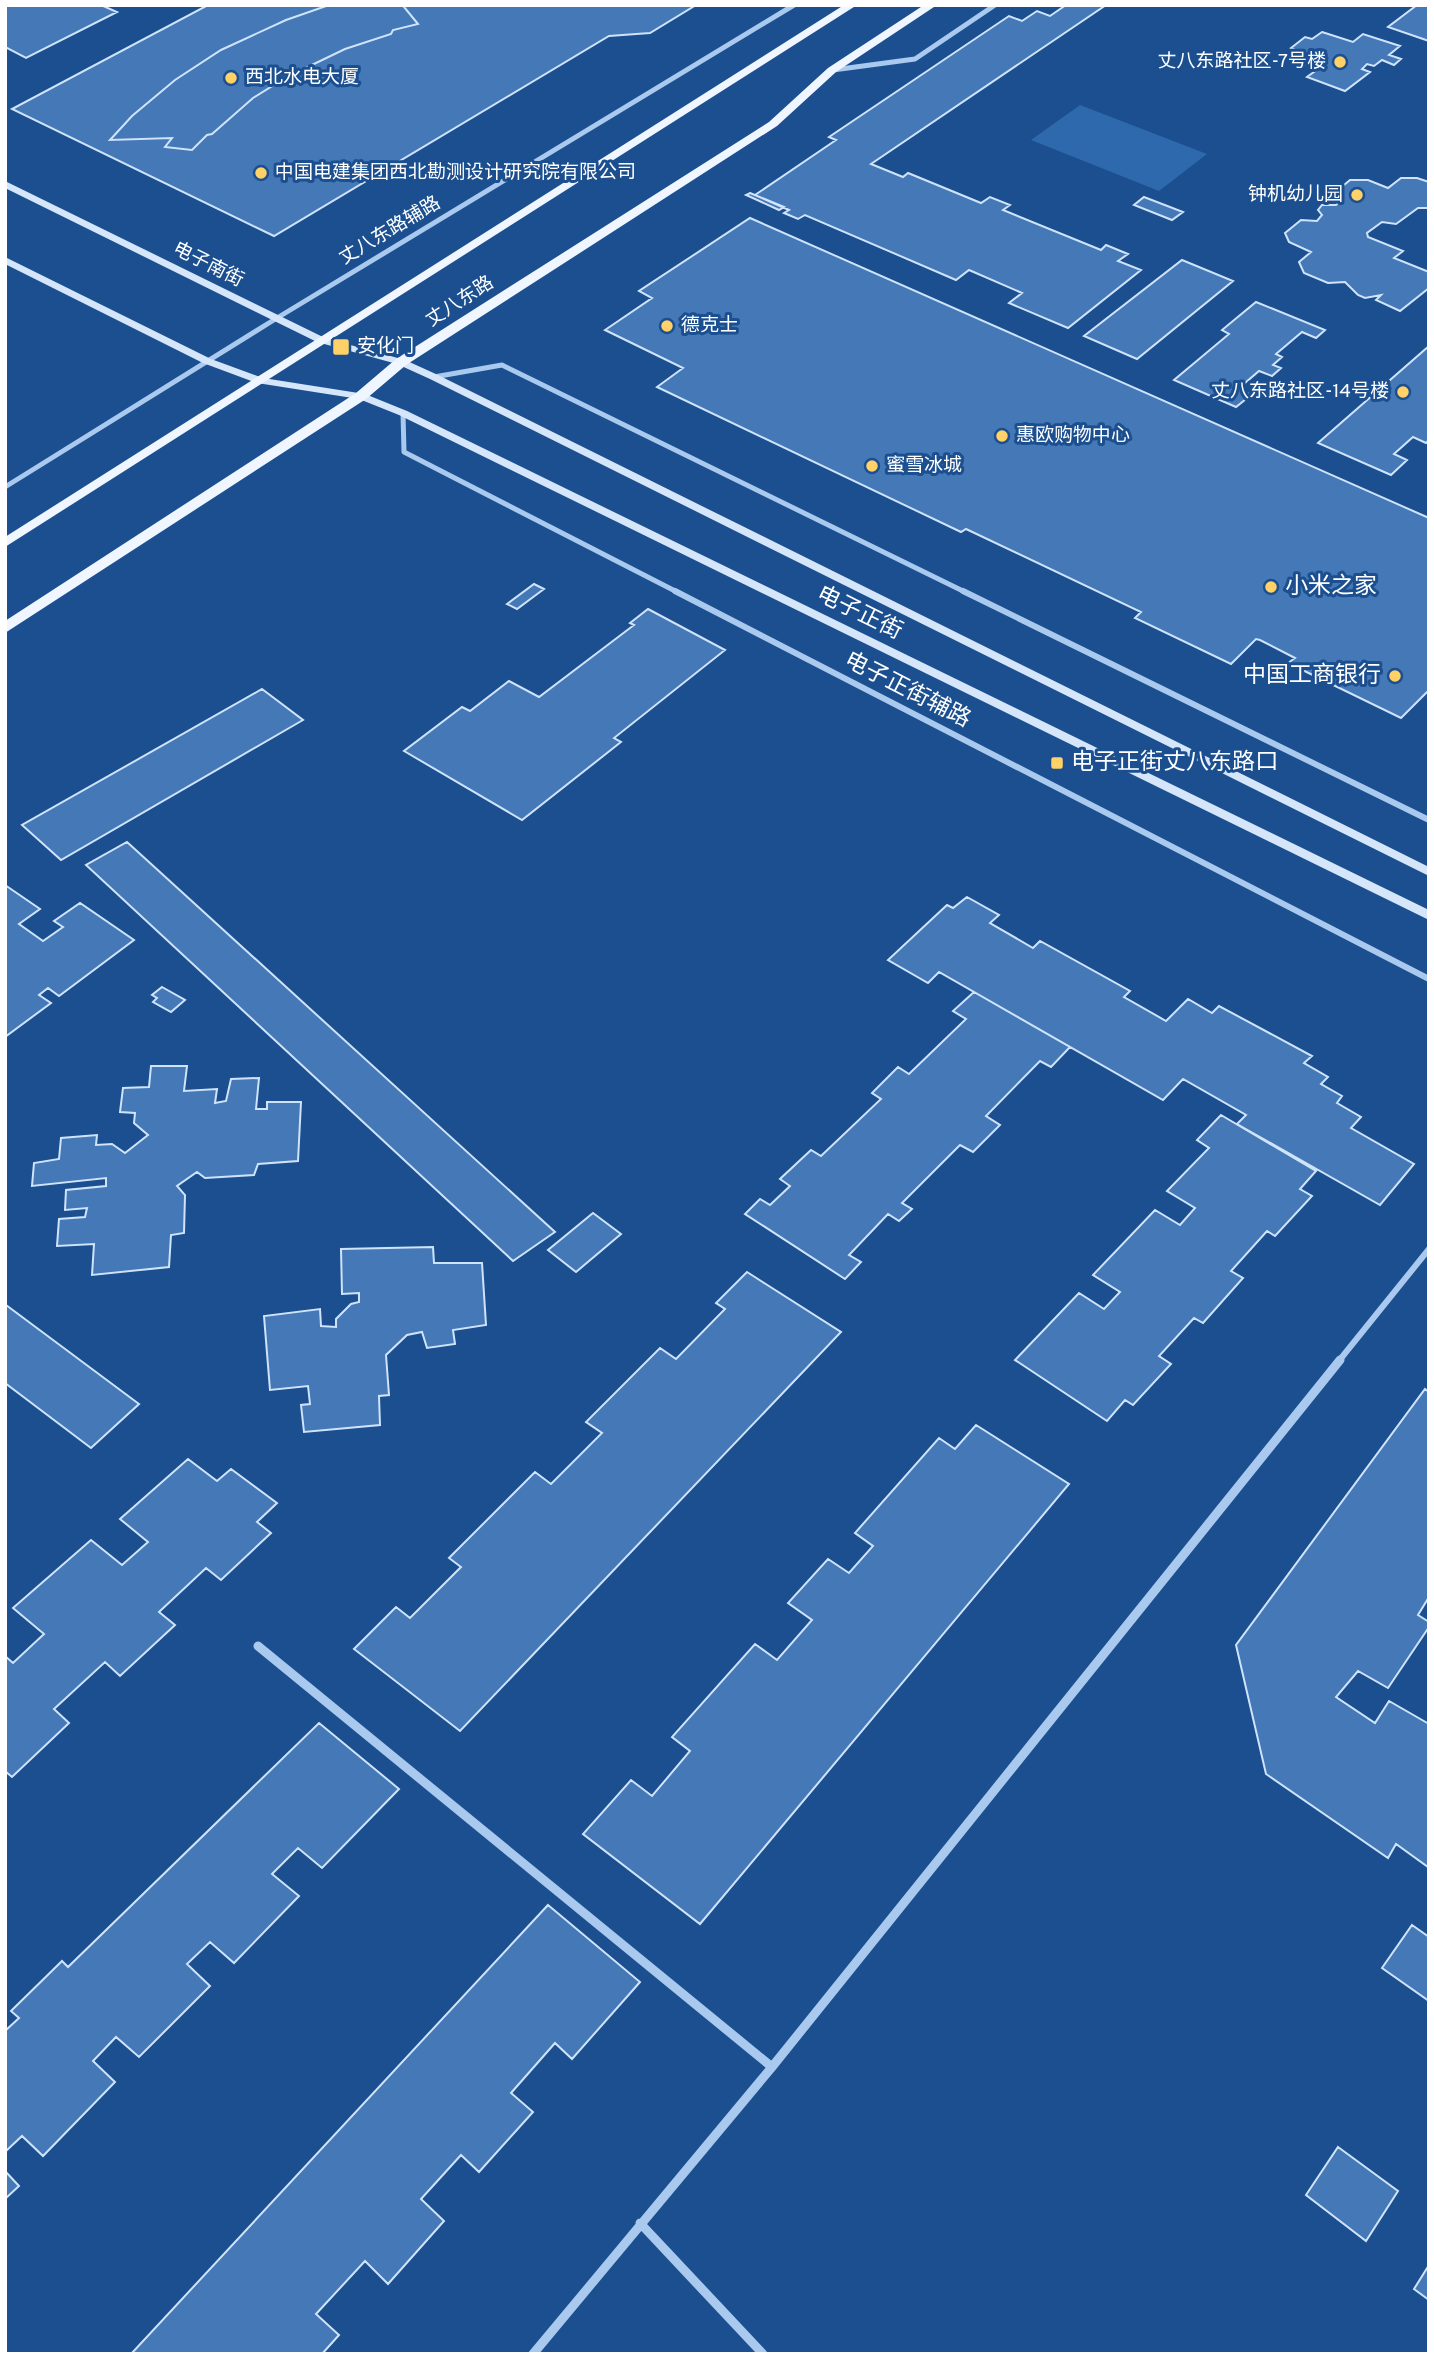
<svg xmlns="http://www.w3.org/2000/svg" width="1434" height="2359" font-family="Overpass,'Noto Sans SC',sans-serif">
	<style>
		.green { fill: #2e69ad }
		.building { fill: #4478b7; stroke: #cfe3fa; stroke-width: 2 }
		.lines { fill: none; stroke-linecap: round; stroke-linejoin: round }
		.minor-far2 { stroke: #a9c9ee; stroke-width: 5 }
		.minor-far1 { stroke: #a9c9ee; stroke-width: 6 }
		.minor { stroke: #a9c9ee; stroke-width: 9 }
		.secondary { fill: #d6e6fa; fill-rule: evenodd }
		.primary { fill: #f0f6ff; fill-rule: evenodd }
		.poi-dot { fill: #ffd166; stroke: #1b4f8f; stroke-width: 2.5 }
		.labels { text-anchor: middle; dominant-baseline: central; stroke-width: 6; stroke-linejoin: round; paint-order: stroke }
		.far-poi-label { font-size: 19px; fill: #fff; stroke: #1b4f8f; text-anchor: start }
		.far-street-label { font-size: 19px; fill: #fff; stroke: #1b4f8f }
		.poi-label { font-size: 23px; fill: #fff; stroke: #1b4f8f; text-anchor: start }
		.street-label { font-size: 23px; fill: #fff; stroke: #1b4f8f }
	</style>
	<rect width="100%" height="100%" fill="#1b4f8f"/>
	<path class="green" d="M1080,105L1207,154L1159,191L1031,140Z"/>
	<path class="building" d="M5,5H101L117,12L26,58L5,47Z
		M208,5H696L650,33L609,36L274,236L12,109Z
		M329,5H410L404,7L418,24L393,30L391,34L345,49L287,77L253,98L212,134L207,135L192,150L165,147L172,138L110,140L132,116L175,80L221,50L286,20Z
		M1066,5H1106L871,164L903,177L908,173L981,203L990,197L1010,205L1003,210L1101,250L1106,245L1128,254L1118,261L1141,270L1068,328L1009,303L1022,293L969,270L956,280L805,215L798,219L784,213L789,210L755,195L836,140L829,137L1009,16L1022,21L1037,11L1050,16Z
		M1417,5H1429V41L1388,27Z
		M1322,32L1353,42L1363,34L1400,46L1389,55L1401,59L1394,65L1382,60L1374,66L1367,64L1362,69L1370,72L1345,91L1307,77L1318,69L1288,58L1297,51L1291,48L1305,37L1312,39Z
		M1401,178H1417L1429,182V208H1418L1396,224L1382,222L1367,233L1368,237L1403,251L1394,258L1429,272V288L1400,311L1376,300L1381,295L1365,298L1358,295L1345,282L1328,283L1304,273L1299,262L1311,252L1289,242L1285,233L1301,220L1317,221L1322,215L1318,210L1322,205H1336L1342,200L1337,191L1350,180H1368L1388,188Z
		M750,193L784,207L779,210L746,195Z
		M1144,197L1183,212L1172,220L1134,205Z
		M750,218L1429,518V690L1401,718L1288,663L1295,658L1260,640L1256,639L1231,664L1135,618L1141,612L966,529L961,532L657,387L683,368L605,330L652,298L639,291Z
		M1182,260L1233,281L1137,359L1084,336Z
		M1256,302L1325,330L1316,338L1302,332L1276,354L1282,357L1273,365L1281,368L1272,376L1259,371L1238,389L1251,395L1236,407L1174,380L1229,334L1222,330Z
		M1429,346V440L1426,443L1413,437L1394,454L1407,460L1391,475L1318,443Z
		M534,584L544,589L517,609L507,604Z
		M648,609L725,650L614,738L621,742L522,820L404,751L462,707L470,711L509,681L539,697L634,625L630,623Z
		M262,689L303,720L61,860L22,825Z
		M127,842L555,1232L513,1261L86,865Z
		M5,885L40,909L19,924L43,941L63,927L54,921L80,903L134,940L59,996L48,988L39,995L51,1003L5,1037Z
		M967,897L999,915L990,923L1033,948L1040,941L1130,991L1124,997L1166,1021L1188,999L1212,1013L1219,1006L1312,1056L1304,1063L1328,1077L1321,1084L1342,1096L1337,1103L1361,1117L1351,1128L1414,1164L1380,1205L1237,1124L1246,1115L1183,1079L1163,1100L939,972L928,983L888,960L947,905L953,908Z
		M162,987L185,1000L171,1012L153,1002L157,998L152,995Z
		M974,992L1070,1047L1051,1067L1040,1061L986,1116L1000,1125L973,1152L960,1145L902,1203L912,1209L899,1221L888,1214L849,1255L861,1262L845,1279L745,1214L760,1199L770,1205L790,1186L780,1179L811,1150L821,1156L881,1099L872,1093L898,1067L909,1074L966,1019L953,1011Z
		M151,1066H187L184,1091L217,1089L215,1103L226,1101L231,1079L259,1078L256,1109H267V1102H301L298,1161L258,1164L254,1175L205,1178L197,1172L177,1186L185,1195L184,1233L171,1235L169,1267L92,1275L94,1244L57,1246L59,1219L85,1217L87,1208L65,1210L66,1190L106,1186V1178L32,1186L34,1163L59,1159L61,1138L97,1135L96,1145L112,1144L125,1153L148,1135L134,1123L135,1113L120,1112L123,1088L149,1087Z
		M1221,1115L1316,1171L1300,1189L1312,1196L1275,1236L1267,1231L1231,1271L1243,1278L1203,1323L1194,1318L1159,1356L1171,1364L1133,1405L1125,1400L1107,1421L1015,1360L1079,1293L1104,1309L1120,1292L1093,1275L1155,1210L1180,1225L1195,1208L1167,1191L1209,1148L1197,1140Z
		M593,1213L621,1234L576,1272L548,1250Z
		M433,1247L434,1263H482L486,1325L453,1330L455,1344L427,1348L422,1332L407,1335L386,1355L389,1395L379,1396L380,1425L304,1432L301,1405L310,1404L308,1386L270,1390L264,1316L320,1309L321,1326L336,1327V1319L351,1304L359,1302V1293L342,1294L341,1249Z
		M747,1272L841,1332L460,1731L354,1649L396,1607L410,1618L461,1567L449,1558L535,1472L551,1484L602,1433L586,1422L660,1348L676,1359L725,1309L716,1303Z
		M6,1305L139,1404L91,1448L5,1383Z
		M1425,1389L1429,1392V1597L1418,1615L1429,1622V1627L1388,1688L1358,1671L1336,1697L1375,1723L1389,1701L1429,1724L1428,1867L1396,1844L1388,1858L1266,1774L1236,1645Z
		M976,1425L1069,1484L700,1924L583,1834L631,1780L652,1796L690,1751L672,1737L755,1644L777,1660L812,1620L788,1603L828,1559L849,1573L873,1546L855,1533L939,1438L955,1449Z
		M188,1459L217,1481L231,1469L277,1503L257,1522L271,1533L221,1580L206,1568L159,1612L175,1625L120,1676L105,1662L54,1709L69,1723L12,1777L5,1771V1656L13,1663L44,1634L13,1608L91,1540L122,1565L148,1542L120,1519Z
		M319,1723L399,1789L322,1868L298,1848L272,1874L299,1896L234,1963L210,1942L187,1964L210,1986L139,2057L116,2037L93,2061L115,2082L43,2156L22,2136L5,2152V2031L19,2018L11,2011L62,1961L68,1967Z
		M548,1905L640,1982L572,2059L555,2043L511,2093L533,2112L479,2172L461,2155L421,2199L444,2221L388,2284L365,2261L316,2314L339,2335L322,2354H131Z
		M1412,1925L1429,1937V2001L1382,1968Z
		M1338,2147L1398,2191L1366,2241L1306,2195Z
		M5,2171L19,2186L5,2199Z
		M1429,2265V2300L1414,2289Z"/>
	<g class="lines">
		<path class="minor-far2" d="M833,70L915,59L995,5
			M434,377L502,365L967,593
			M403,413L404,452L679,593
			M5,487L277,318L794,5"/>
		<path class="minor-far1" d="M675,591L1429,979
			M963,591L1429,820
			M1338,1362L1429,1249"/>
		<path class="minor" d="M258,1646L772,2067
			M640,2223L763,2354
			M533,2354L772,2067L1340,1360"/>
		<path class="secondary" d="M5,181L325,338L405,360L438,375L1429,867V876L430,379L397,364L317,342L5,188Z
			M5,257L211,359L263,378L365,394L407,411L1429,910V920L399,415L359,399L257,383L203,363L5,264Z"/>
		<path class="primary" d="M844,5H857L5,547V537Z
			M924,5H937L836,72L777,126L406,365L366,399L5,633V621L356,393L396,359L769,122L828,68Z"/>
	</g>
	<g class="poi-dot">
		<circle cx="1340" cy="62" r="7"/>
		<circle cx="231" cy="78" r="7"/>
		<circle cx="261" cy="173" r="7"/>
		<circle cx="1357" cy="195" r="7"/>
		<circle cx="667" cy="326" r="7"/>
		<rect x="332" y="338" width="18" height="18" rx="3.5"/>
		<circle cx="1403" cy="392" r="7"/>
		<circle cx="1002" cy="436" r="7"/>
		<circle cx="872" cy="466" r="7"/>
		<circle cx="1271" cy="587" r="7"/>
		<circle cx="1395" cy="676" r="7"/>
		<rect x="1050" y="756" width="14" height="14" rx="3.5"/>
	</g>
	<g class="labels">
		<g class="far-poi-label">
			<text x="1326" y="62" text-anchor="end">丈八东路社区-7号楼</text>
			<text x="245" y="78">西北水电大厦</text>
			<text x="275" y="173">中国电建集团西北勘测设计研究院有限公司</text>
			<text x="1343" y="195" text-anchor="end">钟机幼儿园</text>
			<text x="681" y="326">德克士</text>
			<text x="357" y="347">安化门</text>
			<text x="1389" y="392" text-anchor="end">丈八东路社区-14号楼</text>
			<text x="1016" y="436">惠欧购物中心</text>
			<text x="886" y="466">蜜雪冰城</text>
		</g>
		<g class="far-street-label">
			<text transform="translate(390 231) rotate(-31)">丈八东路辅路</text>
			<text transform="translate(208 265) rotate(27)">电子南街</text>
			<text transform="translate(460 302) rotate(-33)">丈八东路</text>
		</g>
		<g class="poi-label">
			<text x="1285" y="587">小米之家</text>
			<text x="1381" y="676" text-anchor="end">中国工商银行</text>
			<text x="1071" y="763">电子正街丈八东路口</text>
		</g>
		<g class="street-label">
			<text transform="translate(859 614) rotate(26)">电子正街</text>
			<text transform="translate(907 691) rotate(27)">电子正街辅路</text>
		</g>
	</g>
	<rect width="1434" height="2359" fill="none" stroke="#ffffff" stroke-width="14"/>
</svg>
